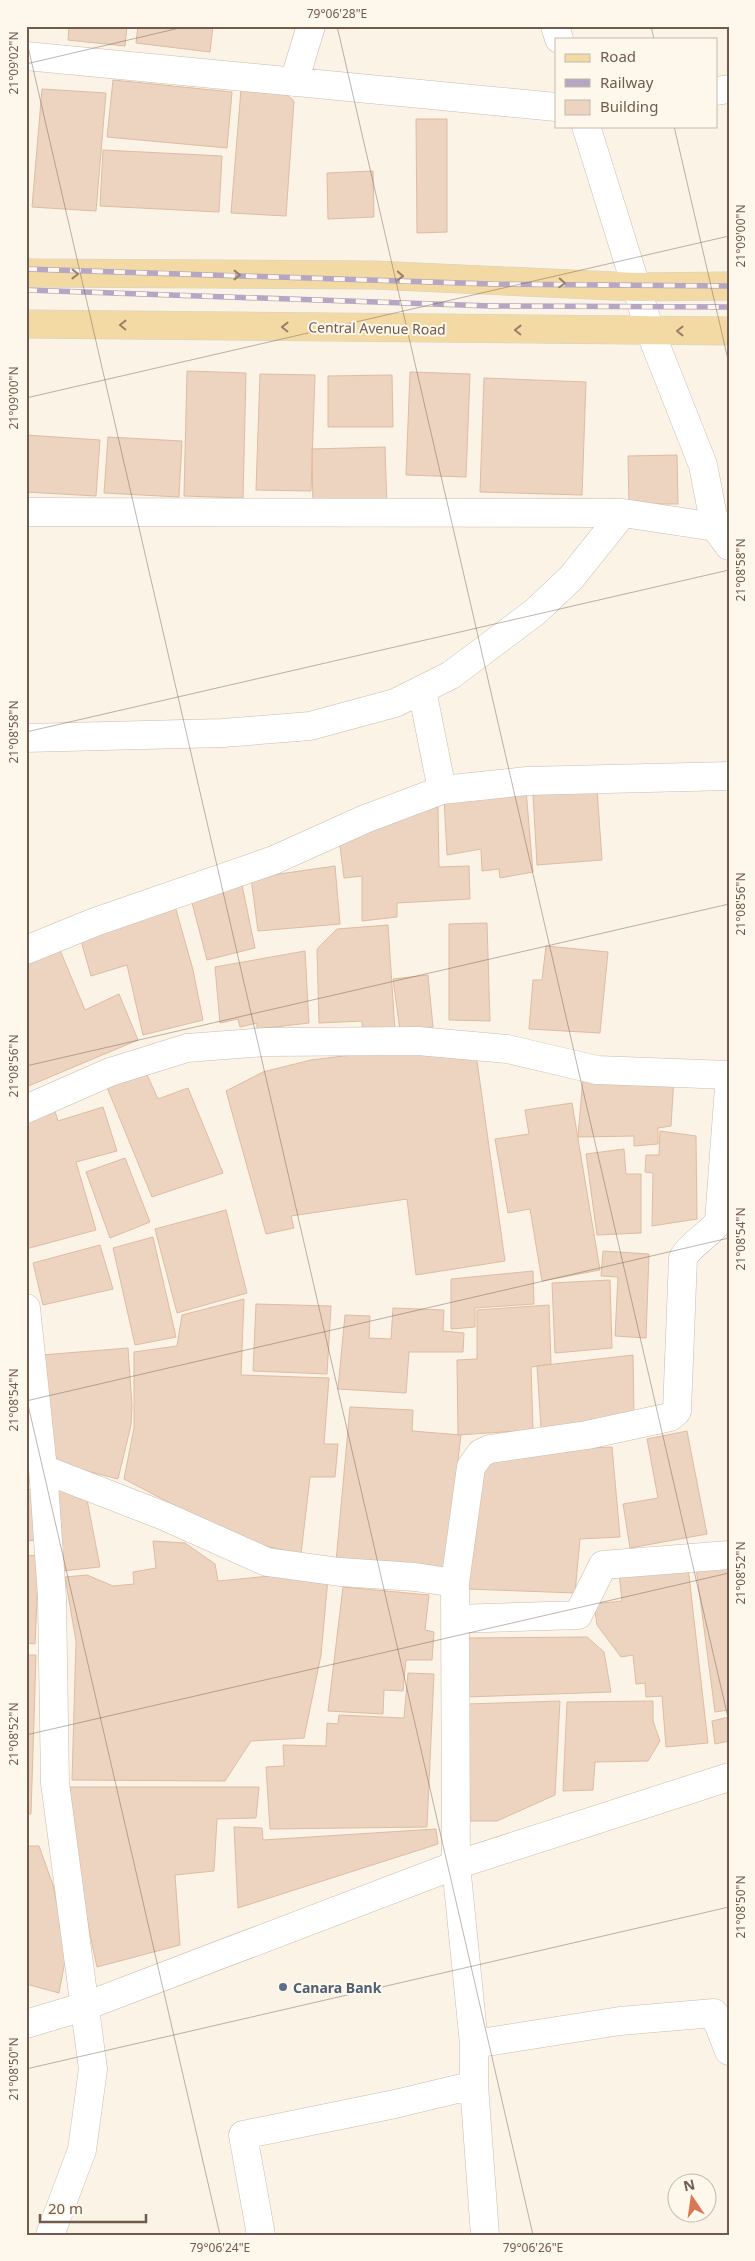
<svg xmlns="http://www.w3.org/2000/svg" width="755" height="2261" font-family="'Noto Sans',sans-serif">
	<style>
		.building { fill: #edd4c0; stroke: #dfbba1 }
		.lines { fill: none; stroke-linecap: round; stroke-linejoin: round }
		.minor-casing { stroke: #cbbbad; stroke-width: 29 }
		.major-casing { stroke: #d7d1cd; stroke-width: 29 }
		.minor { stroke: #fff; stroke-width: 28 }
		.major { stroke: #f3d9a3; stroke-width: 28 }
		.rail-casing { stroke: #b6a5c3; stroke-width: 5.5 }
		.rail { stroke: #fdf7ec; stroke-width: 4; stroke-dasharray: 11; stroke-linecap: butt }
		.oneway { stroke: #988167 }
		.ticks { fill: none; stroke: #715b4d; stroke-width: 1; stroke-opacity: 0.45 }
		.service-dot { fill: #5c6f8a; stroke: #fdf7ec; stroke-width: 2 }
		.labels { text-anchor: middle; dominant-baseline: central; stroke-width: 4; stroke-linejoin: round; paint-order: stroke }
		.street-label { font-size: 14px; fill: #715b4d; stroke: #fdf7ec }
		.service-label { font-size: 14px; font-weight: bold; fill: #4e5e75; stroke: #fdf7ec; text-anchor: start }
		.neatline { fill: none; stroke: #715b4d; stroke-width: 2 }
		.ticks-label { font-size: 12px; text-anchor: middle; fill: #715b4d }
	</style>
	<rect width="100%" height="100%" fill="#faf3e6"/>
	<path class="building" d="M69,26H127L125,46L68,40Z
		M138,26H213L210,52L136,43Z
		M113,80L232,92L227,148L107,137Z
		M42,89L106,93L96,211L32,207Z
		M241,89L284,92L294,101L286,216L231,213Z
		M416,119H447V232L417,233Z
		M103,150L222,156L219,212L100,206Z
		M373,171L374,217L328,219L327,173Z
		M187,371L246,373L243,498L184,496Z
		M410,372L470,374L466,477L406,475Z
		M260,374L315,375L311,491L256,490Z
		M392,375L393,427H328V376Z
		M484,378L586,382L582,495L480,492Z
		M26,435L100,440L96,496L26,492Z
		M108,437L182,441L179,497L104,493Z
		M385,447L387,508L313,510L312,449Z
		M677,455L678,504H629L628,456Z
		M597,789L602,860L537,865L533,794Z
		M526,790L533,872L500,878L499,869L482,871L481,849L447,855L444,798Z
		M438,807L439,867L469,866L470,899L397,903V917L362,921V876L344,878L340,846L387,818Z
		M335,866L340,924L258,931L251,878Z
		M242,885L255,948L207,960L191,899Z
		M175,906L193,970L203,1020L143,1035L127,965L91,976L80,937Z
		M487,923L490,1021L449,1020V924Z
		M388,925L395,1031L363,1035L362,1021L319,1023L317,949L337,929Z
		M57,943L85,1010L119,994L138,1040L26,1087V961Z
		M546,946L608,952L600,1033L529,1029L533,980H542Z
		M305,951L309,1023L257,1029V1023L240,1027L238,1019L220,1023L215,967Z
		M428,975L433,1027L400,1030L393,979Z
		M384,1051L476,1054L505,1261L416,1275L407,1199L291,1216L294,1228L266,1234L226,1091L263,1072L311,1060Z
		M144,1068L158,1099L188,1088L223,1173L152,1197L106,1085Z
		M583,1077H674L671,1126L658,1128V1144L634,1146V1136L578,1137Z
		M572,1103L600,1270L542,1281L530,1209L508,1213L495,1139L529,1134L525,1110Z
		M53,1105L58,1121L103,1107L117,1151L76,1162L96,1230L26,1249V1114Z
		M660,1131L696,1136L697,1219L652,1226L653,1173L645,1172L646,1155H659Z
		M624,1149L626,1174H641V1233L597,1235L586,1154Z
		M125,1158L150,1222L110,1238L86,1172Z
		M226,1210L247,1293L177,1313L155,1229Z
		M153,1237L176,1337L135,1345L113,1248Z
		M100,1245L113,1289L43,1305L33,1263Z
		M603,1251L649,1254L646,1338L615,1336L618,1277L601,1276Z
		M533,1271L534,1304L475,1308V1327L451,1329V1279Z
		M610,1280L612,1348L555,1353L552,1283Z
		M244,1299L241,1375L329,1378L324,1444H338L335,1477H310L301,1554L243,1541L124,1479L134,1428V1352L177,1346L182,1315Z
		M256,1304L331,1306L327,1374L253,1371Z
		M549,1305L551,1364L531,1367L533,1430L458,1435L457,1360L477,1359V1310Z
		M393,1308L444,1310L443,1331L464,1333L463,1352H409L406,1393L338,1389L345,1315L370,1316L369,1338L391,1339Z
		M128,1348L132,1406L131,1425L118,1479L52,1462L42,1355Z
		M633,1355L634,1415L541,1428L537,1366Z
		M350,1407L413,1410L412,1431L461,1435L445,1571L336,1562Z
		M687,1431L707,1534L630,1548L623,1504L658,1498L647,1439Z
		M26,1439L35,1482L26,1483Z
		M612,1447L620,1537L580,1539L575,1593L467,1589L485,1462L494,1453Z
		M50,1485L85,1489L100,1567L62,1571Z
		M33,1489L37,1540L26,1541V1490Z
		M153,1541L185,1543L215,1564L218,1581L302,1573L328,1578L321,1655L304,1738L251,1741L225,1781L72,1780L76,1641L65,1577L87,1575L113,1586L134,1584L133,1572L156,1568Z
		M39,1555L35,1644L26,1643V1556Z
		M729,1564V1710L715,1712L696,1567Z
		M688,1567L708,1743L666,1747L662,1696L646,1697L645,1683L636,1684L633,1655L621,1657L597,1625L594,1604L622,1601L619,1573Z
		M343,1587L429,1595L425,1630L434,1632L432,1660H406L403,1691L384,1690L383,1714L328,1711Z
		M587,1637L604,1652L611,1692L466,1697L467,1638Z
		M26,1655H36L31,1814H26Z
		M408,1673L434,1674L427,1827L270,1829L266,1767L284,1766L283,1745L326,1746L327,1723L338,1724L339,1715L404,1718Z
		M560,1701L555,1795L497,1821H470L468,1704Z
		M653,1701V1721L660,1741L648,1761L595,1762L593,1790L563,1791L567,1702Z
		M729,1717V1741L715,1744L712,1721Z
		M70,1787H259L256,1818L217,1819L214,1871L175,1875L180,1945L97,1967L71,1846Z
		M234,1827L262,1828L263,1840L436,1829L438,1844L238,1908Z
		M26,1846H39L53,1885L67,1950L59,1993L26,1984Z"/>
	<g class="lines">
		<defs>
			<path id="minor" d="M555,26L559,39
				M26,56L556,107
				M294,82L311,26
				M716,91L729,89
				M586,126L650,331L703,465L715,527L729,546
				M26,512L623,513L715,527L729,526
				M422,690L442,790
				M26,738L223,733L310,726L395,703L451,675L535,612L571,578L623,513
				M26,950L95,922L274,860L365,819L442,790L527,781L729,776
				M26,1109L110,1072L187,1048L266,1042L418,1041L507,1049L597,1070L729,1075
				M26,1308L43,1469L52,1597L55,1783L93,2069L82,2150L50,2235
				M43,1469L164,1516L267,1562L340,1572L415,1577L455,1583L471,1467L481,1453L490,1449L587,1435L670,1417L677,1411L683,1258C692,1242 709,1236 719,1221L729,1087
				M455,1583L456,1865L474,2044V2085L485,2235
				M455,1619L578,1615L603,1565L729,1555
				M26,2024L83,2007L456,1865L729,1777
				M474,2044L620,2021L714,2013L729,2051
				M261,2235L243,2135L395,2104L474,2085"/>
			<path id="major" d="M26,273L374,275L636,287L729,286
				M26,324L729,331"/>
		</defs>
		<use href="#minor" class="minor-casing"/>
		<use href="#major" class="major-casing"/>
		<use href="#minor" class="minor"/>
		<use href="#major" class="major"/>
		<defs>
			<path id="rail" d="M26,269L492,284L729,286
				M26,290L491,306L729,307"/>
		</defs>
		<use href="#rail" class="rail-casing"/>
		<use href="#rail" class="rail"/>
	</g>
	<defs><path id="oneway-chevron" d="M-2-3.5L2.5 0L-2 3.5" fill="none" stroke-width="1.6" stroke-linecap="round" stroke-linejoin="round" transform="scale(1.25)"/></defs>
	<g class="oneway">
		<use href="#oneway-chevron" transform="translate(75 274) rotate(1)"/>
		<use href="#oneway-chevron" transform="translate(237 275)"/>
		<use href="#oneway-chevron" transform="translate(400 276) rotate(3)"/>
		<use href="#oneway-chevron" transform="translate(562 283) rotate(3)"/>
		<use href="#oneway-chevron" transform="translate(123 325) rotate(-179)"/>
		<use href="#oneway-chevron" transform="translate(285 327) rotate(-179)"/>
		<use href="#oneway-chevron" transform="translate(518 330) rotate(-179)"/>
		<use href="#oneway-chevron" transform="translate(680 331) rotate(180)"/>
	</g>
	<path class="ticks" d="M337,26L729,1722M651,26L654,39M26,38L533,2235M26,64L188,26M674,126L729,364M26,398L729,236M26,732L729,570M26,1066L729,904M26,1396L220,2235M26,1401L729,1238M26,1735L729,1573M26,2069L729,1907"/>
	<circle class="service-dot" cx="283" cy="1987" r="5"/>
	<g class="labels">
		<g class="street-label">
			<text transform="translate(377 328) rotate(1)">Central Avenue Road</text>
		</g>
		<g class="service-label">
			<text x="293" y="1987">Canara Bank</text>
		</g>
	</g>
	<rect width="755" height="2261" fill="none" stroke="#fdf7ec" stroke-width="55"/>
	<rect x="555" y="38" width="162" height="90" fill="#fdf7ec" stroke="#c5b9ac"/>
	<rect x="565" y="54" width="25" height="8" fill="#f3d9a3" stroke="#c5b9ac"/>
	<text x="600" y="62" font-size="15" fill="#715b4d">Road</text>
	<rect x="565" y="79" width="25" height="8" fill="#b6a5c3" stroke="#c5b9ac"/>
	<text x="600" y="88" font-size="15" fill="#715b4d">Railway</text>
	<rect x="565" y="100" width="25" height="15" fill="#edd4c0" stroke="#c5b9ac"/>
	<text x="600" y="112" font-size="15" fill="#715b4d">Building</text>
	<g transform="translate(692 2198) rotate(347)"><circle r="24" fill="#fdf7ec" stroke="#c5b9ac"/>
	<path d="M0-4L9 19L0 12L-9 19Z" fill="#da7855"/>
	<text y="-8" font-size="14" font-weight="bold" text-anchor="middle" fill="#715b4d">N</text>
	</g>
	<path d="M40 2214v8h106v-8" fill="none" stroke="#715b4d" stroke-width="2.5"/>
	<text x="48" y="2214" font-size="15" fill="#715b4d" stroke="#fdf7ec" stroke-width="4" paint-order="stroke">20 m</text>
	<rect x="28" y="28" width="700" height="2206" class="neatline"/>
	<g class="ticks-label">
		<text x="337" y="18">79°06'28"E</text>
		<text transform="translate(14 63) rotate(-90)" y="4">21°09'02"N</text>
		<text transform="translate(741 236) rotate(-90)" y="4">21°09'00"N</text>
		<text transform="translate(14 398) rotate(-90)" y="4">21°09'00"N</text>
		<text transform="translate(741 570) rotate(-90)" y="4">21°08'58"N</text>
		<text transform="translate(14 732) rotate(-90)" y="4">21°08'58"N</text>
		<text transform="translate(741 904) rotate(-90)" y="4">21°08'56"N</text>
		<text transform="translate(14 1066) rotate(-90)" y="4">21°08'56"N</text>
		<text transform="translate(741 1239) rotate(-90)" y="4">21°08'54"N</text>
		<text transform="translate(14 1400) rotate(-90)" y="4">21°08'54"N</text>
		<text transform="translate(741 1573) rotate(-90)" y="4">21°08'52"N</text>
		<text transform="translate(14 1734) rotate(-90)" y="4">21°08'52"N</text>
		<text transform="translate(741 1907) rotate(-90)" y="4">21°08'50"N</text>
		<text transform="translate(14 2069) rotate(-90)" y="4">21°08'50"N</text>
		<text x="220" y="2252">79°06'24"E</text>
		<text x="533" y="2252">79°06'26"E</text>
	</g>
</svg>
